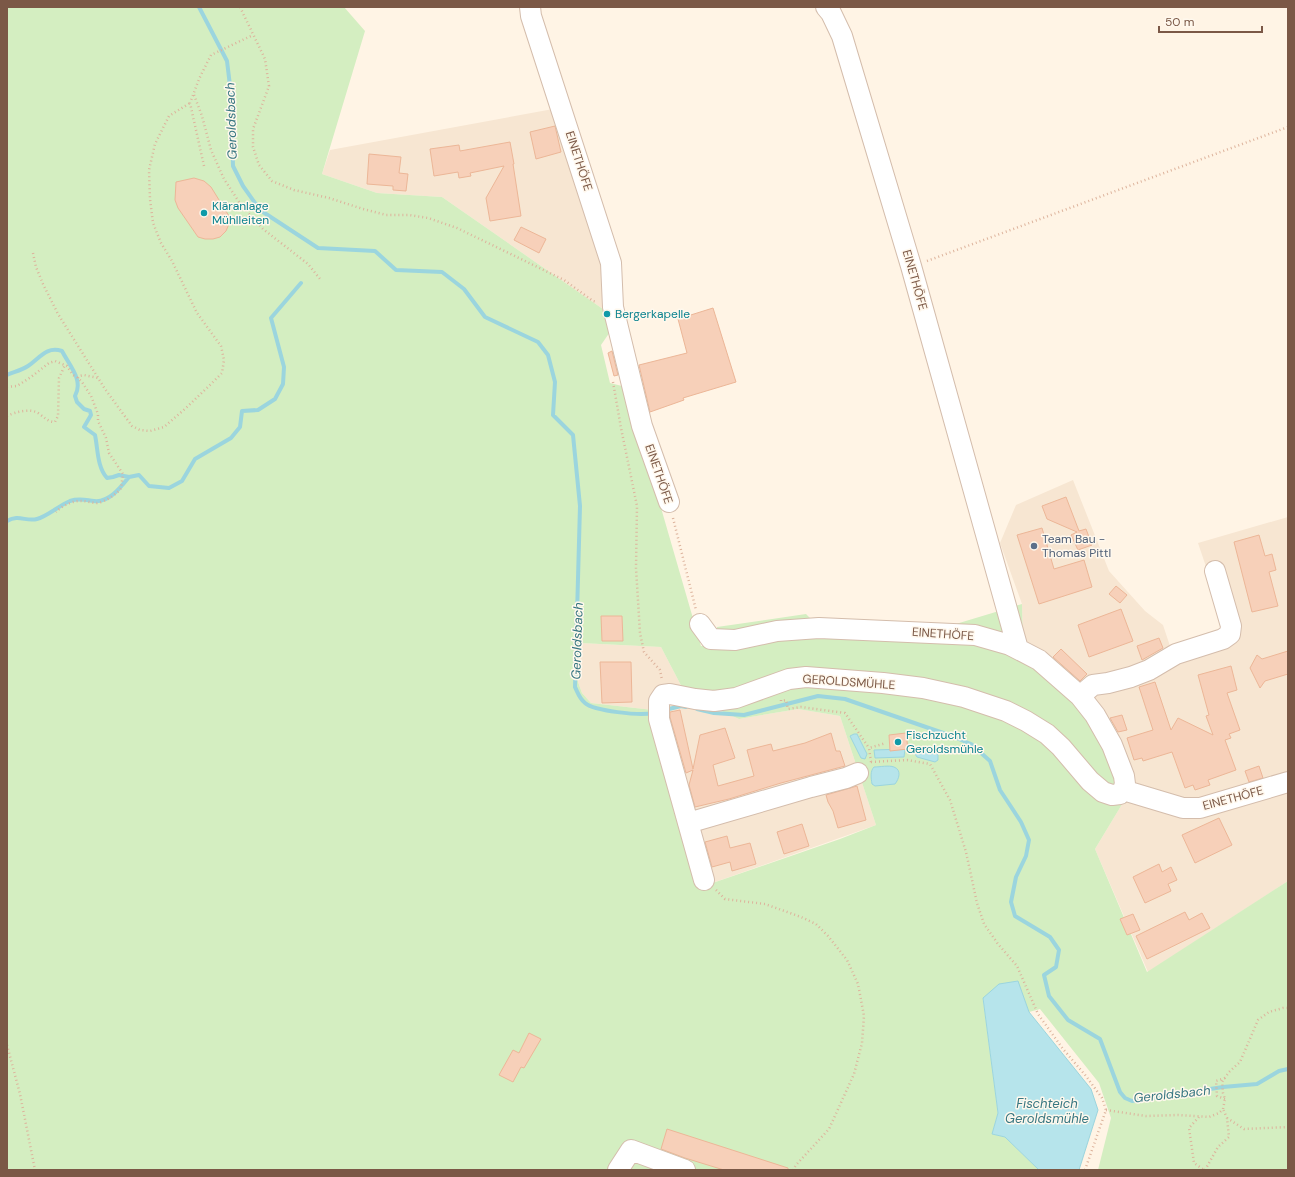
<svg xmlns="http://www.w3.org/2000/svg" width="1295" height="1177" font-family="'DM Sans',sans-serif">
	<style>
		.residential { fill: #f7e6d2 }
		.green { fill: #d4eec1; fill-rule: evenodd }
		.water { fill: #b6e4eb; stroke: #9bd5de }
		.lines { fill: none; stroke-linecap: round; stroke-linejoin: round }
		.stream { stroke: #9bd5de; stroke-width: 4 }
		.building { fill: #f7d0b9; stroke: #ecb697 }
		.minor-casing { stroke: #d4bdac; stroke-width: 22 }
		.path { stroke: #ddb39c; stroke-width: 2.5; stroke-dasharray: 1 3; stroke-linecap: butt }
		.minor { stroke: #fff; stroke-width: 20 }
		.culture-dot { fill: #0f9aa8; stroke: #fff8ed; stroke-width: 1.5 }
		.service-dot { fill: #5c6f8a; stroke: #fff8ed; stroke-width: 1.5 }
		.labels { text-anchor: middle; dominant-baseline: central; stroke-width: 3; stroke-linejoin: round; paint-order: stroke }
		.street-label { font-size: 12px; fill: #7b5846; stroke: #fff8ed }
		.culture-label { font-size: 12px; fill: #0d838f; stroke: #fff8ed; text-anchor: start }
		.service-label { font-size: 12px; fill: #4e5e75; stroke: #fff8ed; text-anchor: start }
		.water-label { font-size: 13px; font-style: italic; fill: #387782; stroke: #fff8ed }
	</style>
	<rect width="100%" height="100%" fill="#fff4e5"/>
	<path class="residential" d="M564,107L621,285L610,314L442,197L377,193L322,174L330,150Z
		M1073,480L1109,571L1145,611L1163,625L1172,652L1228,632L1198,543L1288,517V881L1148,972L1095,849L1124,801L1023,648L1022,604L1000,543L1016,505Z
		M580,643L661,647L686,695L739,719L798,709L840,716L876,825L701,887L653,710L591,703L582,693L578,682Z"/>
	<path class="green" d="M7,7H344L365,31L322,174L377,193L442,197L610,314L612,329L601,345L610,383L626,387L701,646H717V627L806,614L815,623L936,630L1022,604L1023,648L1076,702L1120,774L1124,801L1095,849L1147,972L1288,881V1170H1098L1111,1118L1099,1083L1040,1009L1029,1012L1017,981L983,999L998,1113L992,1134L1005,1137L1039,1170H7ZM580,643L661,647L686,695L739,719L798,709L840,716L876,825L840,839L701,887L653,710L591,703L582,693L578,682Z"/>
	<path class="water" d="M854,734H857L867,754L865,759L861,758L850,736Z
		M917,747L935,752L938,755V760L935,762L917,757L915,754V748Z
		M905,749L904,757L875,758L874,750Z
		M874,767C880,767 889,765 894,767C902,770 899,779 895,784L875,786L872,784C871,778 870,771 874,767Z
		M1018,981L1029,1012L1091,1089L1098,1110L1079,1170H1039L1005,1137L992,1134L998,1113L983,998L999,984Z"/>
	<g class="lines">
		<path class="stream" d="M199,7L227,61L231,94L233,166L243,186L260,210L318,248L375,251L396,270L442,272L464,289L485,317L538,342L548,355L555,382L553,415L573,435L580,506L575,687C578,693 579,698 585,703C594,711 640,716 653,713
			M7,375C14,372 22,370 28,366C40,358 46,346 62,351C69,365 84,380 75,396L77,402L84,409L90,411L91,415L84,427L95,435C98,449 97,467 107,478L113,477L119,475L129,477
			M7,521C19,514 26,522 37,519C46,517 60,505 70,501C79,498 85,500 94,501C109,503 121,487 129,477L139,475L149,486L169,488L182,481L195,459L231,438L240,427L242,411L258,410L275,399L283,384L284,367L271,318L301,283
			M697,709L714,713L744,715L818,696L845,699L949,735L971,744L990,761L1000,790L1021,822L1029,840L1026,856L1016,877L1011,902L1015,916L1050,937L1059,950L1056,967L1044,975L1049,996L1068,1020L1100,1039L1120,1092L1125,1098L1132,1101L1223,1087L1257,1084L1279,1071L1288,1069
			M665,710L681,706L686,707"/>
	</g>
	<path class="building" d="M555,126L561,152L536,159L530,132Z
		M510,142L514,164H513L521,216L490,221L486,198L504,166L470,173L471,176L459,178L458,172L434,176L430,149L459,145L460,151Z
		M369,154L401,157L399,173L408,174L406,191L393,190V186L367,184Z
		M194,178L204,181L211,187L229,216V224L226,231L220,237L213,239H205L198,237L178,208L175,200L176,182Z
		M521,227L546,239L539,253L514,240Z
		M713,308L736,382L683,398L684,400L650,412L639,365L687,353L678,319Z
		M612,351L618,375L614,376L608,353Z
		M1066,497L1079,531L1086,529L1092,545L1078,550L1071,535L1077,532L1047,519L1042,506Z
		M1042,528L1054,569L1084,560L1092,587L1039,604L1017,535Z
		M1259,535L1265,556L1272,554L1276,570L1269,572L1278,606L1252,612L1234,542Z
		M1116,586L1127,595L1120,603L1109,594Z
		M1121,609L1133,641L1089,657L1078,625Z
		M601,616H622L623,641H602Z
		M1159,638L1163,648L1142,660L1137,646Z
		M1061,649L1087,674L1080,681L1053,657Z
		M1288,651V674L1265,681L1260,688L1250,668L1257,655L1262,659Z
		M600,662H631L632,702L602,703Z
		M1231,666L1237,690L1227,693L1240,730L1229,734L1231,738L1225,740L1236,770L1208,780L1210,785L1195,790L1193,785L1185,788L1172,752L1143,761L1142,758L1134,760L1127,738L1153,730L1139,687L1155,682L1171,730L1178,718L1213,735L1206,716L1209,715L1198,675Z
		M680,710L693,769L700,735L725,728L735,758L713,765L718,786L754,776L747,750L771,744L773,751L805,743L831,733L836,751H840L845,766L781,783L729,799L695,807L689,785L693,770L686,773L670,717V712Z
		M1122,715L1127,730L1118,732L1110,718Z
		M906,733L908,749L890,751L889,735Z
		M1259,766L1263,778L1249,782L1245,771Z
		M857,786L866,820L838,828L833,811L828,802L826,795Z
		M1219,818L1232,845L1195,863L1182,835Z
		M802,824L809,846L784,854L777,832Z
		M727,836L730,848L750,843L756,864L732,871L730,862L712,867L705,842Z
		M1159,864L1162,872L1171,867L1177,880L1168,884L1171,891L1145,903L1133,877Z
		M1185,912L1189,920L1202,913L1210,928L1147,959L1136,936Z
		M1133,914L1140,930L1127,935L1120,919Z
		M529,1033L541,1039L524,1068L521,1067L513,1082L499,1075L513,1050L519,1053Z
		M667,1129L788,1168V1170H724L685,1158L661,1149Z"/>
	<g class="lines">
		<defs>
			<path id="minor" d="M530,7L531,16L611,263L613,307L642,426L669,502
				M826,7L831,13L842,36L911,266L1018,649
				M700,624L711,639L735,640L777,631L819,628L975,635L1010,645L1039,660L1080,696L1095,715L1112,745L1124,776L1125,784L1123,790L1183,808H1200L1288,782
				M1080,696L1093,685L1108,683L1131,677L1149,670L1176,654L1223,639L1230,634L1231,626L1215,571
				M688,823L811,787L846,778L858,773
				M704,880L659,719V701L663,695L670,694L695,699L714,701L736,698L789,679L806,677L883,683L923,688L964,697L1006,711L1026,721L1047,734L1061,747L1090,781L1103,792L1112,795L1120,794L1123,790
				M618,1170L631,1150L685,1170"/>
		</defs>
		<use href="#minor" class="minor-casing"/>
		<path class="path" d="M240,7L265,59L269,86L253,129V147L259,165L272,181L294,190L329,198L363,209L386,215H409L428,218L457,228L564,280L593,301L597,302
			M194,95L202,116L211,150L224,179L241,205L263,229L308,264L320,279
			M204,166L190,103L199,79L211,55L253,35
			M33,253L36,267L43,284L58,314L105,389L132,426L140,430L150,431L164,427L186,408L213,382L222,373L224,360L221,346L197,313L172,261L161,243L153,223L150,199L149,170L155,144L169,116L190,103
			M927,261L1288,127
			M78,378L79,376L84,375L98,378
			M613,382L621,428L637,506L636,568L640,633L644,652L660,670L662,680
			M7,387L17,386L31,377L49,363L55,361L67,366L73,375L78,378L82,382L91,396L98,414V421L106,438L109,453L123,474L121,488C117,494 105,502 97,503C92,503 87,501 82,501C73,500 62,506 56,512
			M7,416C15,412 30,408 38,413C44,417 48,422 55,422L58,416L59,378L65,365
			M673,518L696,610
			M781,700V701L786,700L788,709L801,707L845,713L869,748
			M871,762L907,760L930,764L950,800L966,852L977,903L984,924L998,944L1017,966L1038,1014L1063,1049L1086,1076L1102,1098L1106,1110L1085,1170
			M871,762L869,748L886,743
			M716,890L725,899L765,904L801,917L816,924L828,936L847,960L858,984L864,1016L862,1043L854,1074L829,1129L796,1165L793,1170
			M7,1045L20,1094L35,1170
			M1225,1078L1216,1081L1217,1096L1225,1099
			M1106,1110L1146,1116L1178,1115L1209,1117L1219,1113L1223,1109L1225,1099L1223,1093L1222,1082L1229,1072L1240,1062L1258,1020L1269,1012L1283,1008H1288
			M1199,1117L1189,1128L1194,1163L1204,1170
			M1227,1118L1244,1129L1288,1127
			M1205,1170L1218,1147L1229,1137L1227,1118L1223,1109"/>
		<use href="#minor" class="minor"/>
	</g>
	<g class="culture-dot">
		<circle cx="204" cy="213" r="4"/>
		<circle cx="607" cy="314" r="4"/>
		<circle cx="898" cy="742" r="4"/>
	</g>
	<circle class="service-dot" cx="1034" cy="546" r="4"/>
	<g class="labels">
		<g class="street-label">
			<text transform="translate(579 161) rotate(72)">EINETHÖFE</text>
			<text transform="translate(915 280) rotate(74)">EINETHÖFE</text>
			<text transform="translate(659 474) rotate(71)">EINETHÖFE</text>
			<text transform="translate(943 634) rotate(4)">EINETHÖFE</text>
			<text transform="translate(849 682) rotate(4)">GEROLDSMÜHLE</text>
			<text transform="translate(1233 798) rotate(-15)">EINETHÖFE</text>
		</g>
		<g class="culture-label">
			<text x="212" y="206">Kläranlage<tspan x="212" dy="14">Mühlleiten</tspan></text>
			<text x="615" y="314">Bergerkapelle</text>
			<text x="906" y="735">Fischzucht<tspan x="906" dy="14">Geroldsmühle</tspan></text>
		</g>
		<g class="service-label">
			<text x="1042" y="539">Team Bau -<tspan x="1042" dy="14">Thomas Pittl</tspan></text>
		</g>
		<g class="water-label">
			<text transform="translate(231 121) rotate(-92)">Geroldsbach</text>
			<text transform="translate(577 641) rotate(-88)">Geroldsbach</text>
			<text transform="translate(1172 1094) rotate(-6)">Geroldsbach</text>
			<text x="1047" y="1103">Fischteich<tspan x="1047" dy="15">Geroldsmühle</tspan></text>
		</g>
	</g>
	<rect width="1295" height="1177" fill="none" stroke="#7b5846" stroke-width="16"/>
	<path d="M1159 26v6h103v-6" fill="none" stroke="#7b5846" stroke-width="2"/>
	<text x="1165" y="26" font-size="12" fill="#7b5846" stroke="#fff8ed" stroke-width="3" paint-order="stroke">50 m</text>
</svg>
